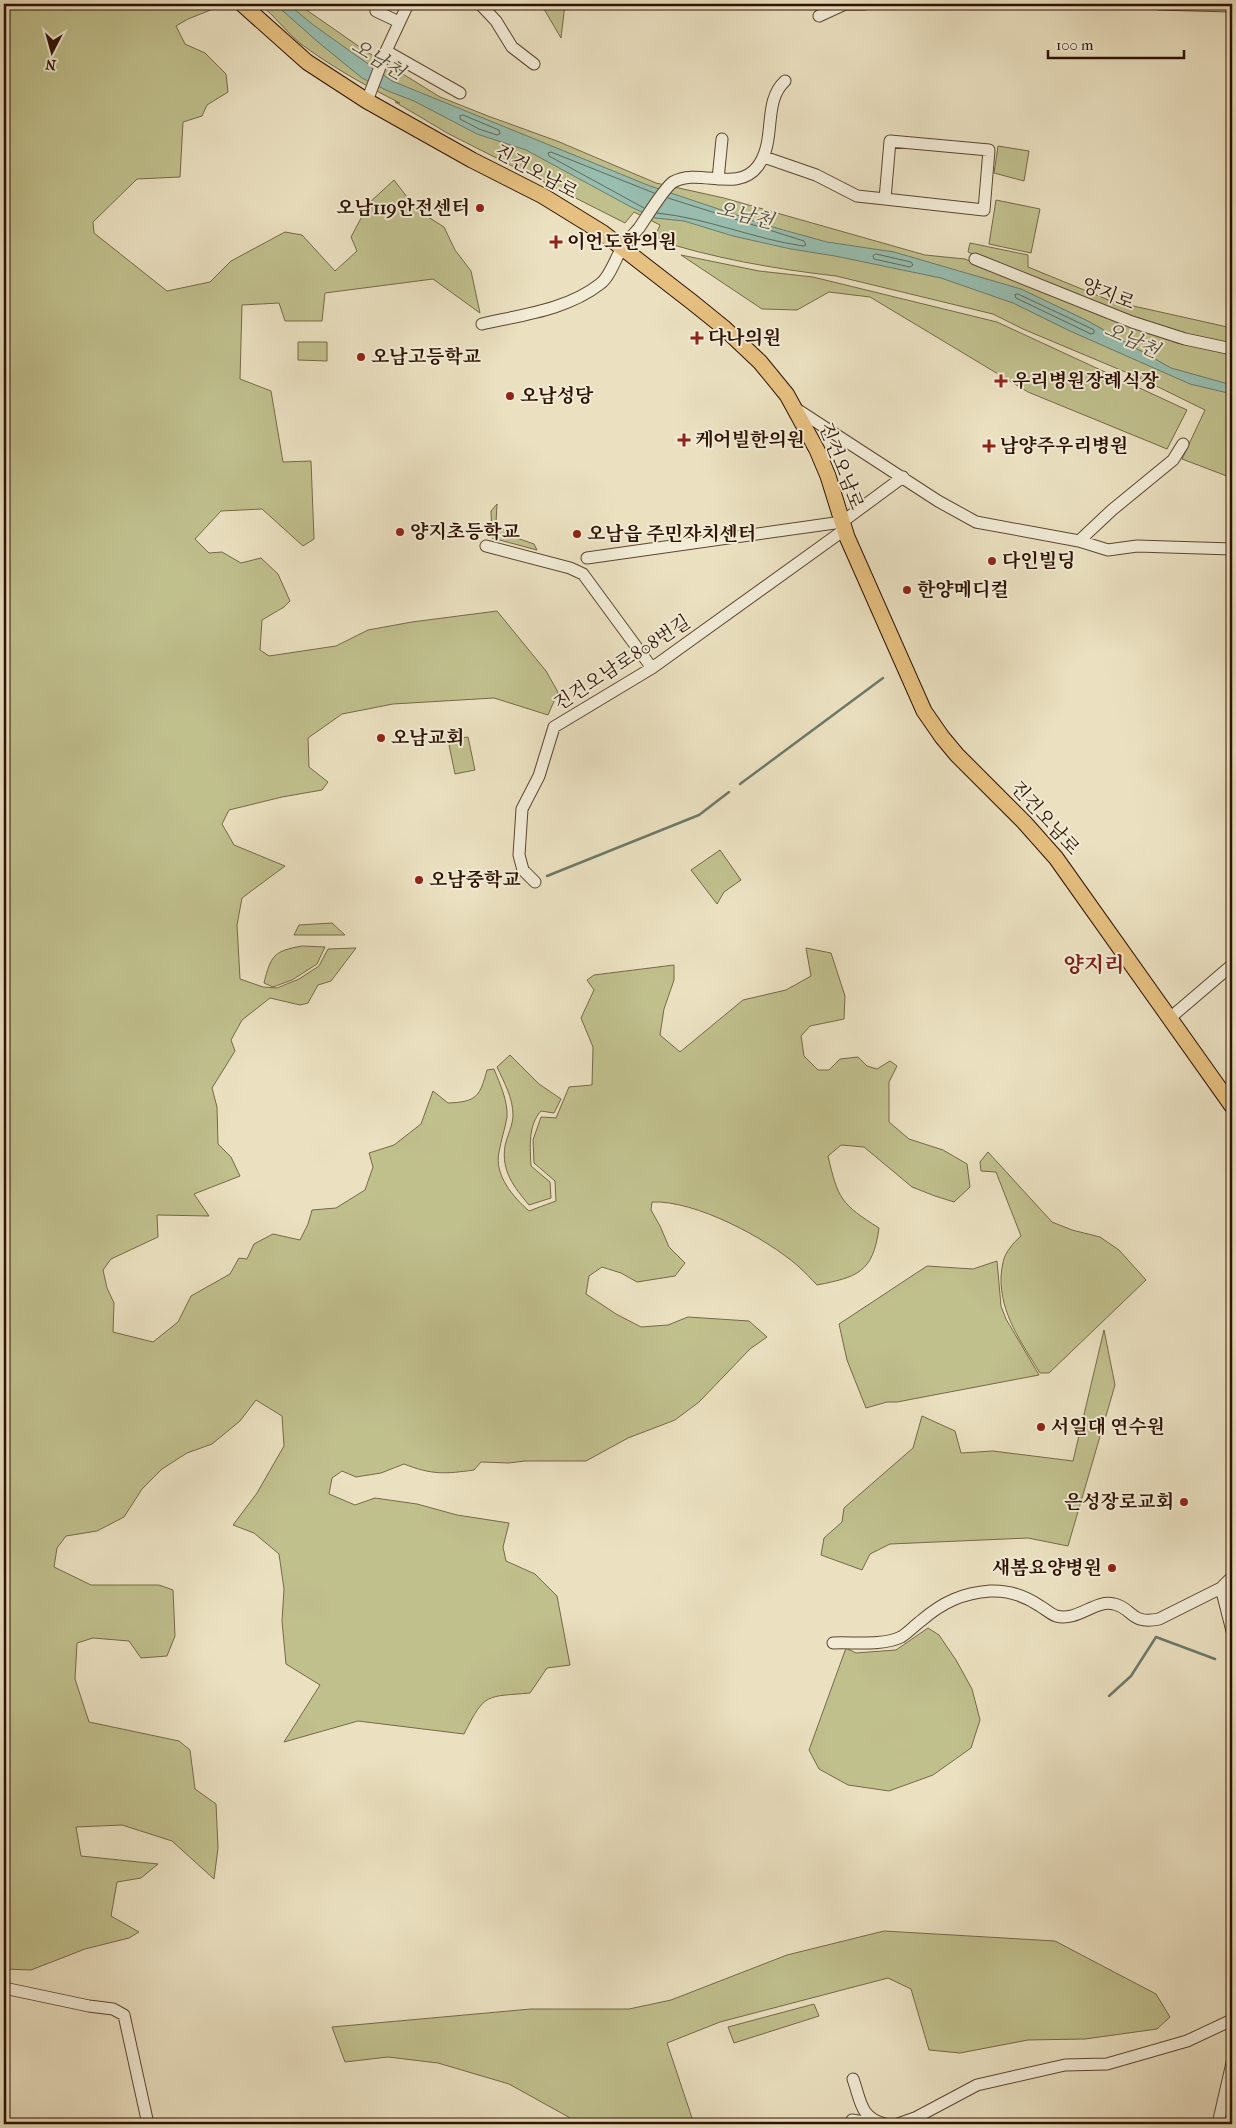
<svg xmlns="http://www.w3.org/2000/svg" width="1236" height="2128" font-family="'IM FELL French Canon','Noto Serif KR',serif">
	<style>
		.green { fill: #c0c08d; stroke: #766847 }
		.water { fill: #98beb0; stroke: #6d796a }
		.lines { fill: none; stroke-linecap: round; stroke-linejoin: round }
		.shore { stroke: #626858; stroke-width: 1 }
		.stream { stroke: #6d796a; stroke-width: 2.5 }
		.minor-casing { stroke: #5c4531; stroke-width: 13 }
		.major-casing { stroke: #2d1101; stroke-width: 17 }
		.minor { stroke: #f2ecd7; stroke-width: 11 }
		.major { stroke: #e6c080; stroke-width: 15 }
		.poi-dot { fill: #8f2418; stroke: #f2ecd7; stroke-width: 2 }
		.labels { text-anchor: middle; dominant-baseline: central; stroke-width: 4; stroke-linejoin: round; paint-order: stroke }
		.street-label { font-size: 19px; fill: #2d1101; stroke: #f2ecd7 }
		.poi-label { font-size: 19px; font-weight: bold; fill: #2d1101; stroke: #f2ecd7; text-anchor: start }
		.water-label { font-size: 20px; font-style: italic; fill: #524e3e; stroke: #f2ecd7 }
		.quarter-label { font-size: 21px; font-weight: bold; fill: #7a1f14; stroke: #f2ecd7 }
	</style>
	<rect width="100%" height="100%" fill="#ebe1c1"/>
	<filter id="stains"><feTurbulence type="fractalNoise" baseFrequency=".004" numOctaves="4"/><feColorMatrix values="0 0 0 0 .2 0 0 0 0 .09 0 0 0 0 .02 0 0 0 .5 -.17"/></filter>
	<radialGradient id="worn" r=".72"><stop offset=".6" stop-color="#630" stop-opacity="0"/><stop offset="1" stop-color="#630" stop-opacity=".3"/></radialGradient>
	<path class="green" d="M4,4H213V9L188,19L176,26L185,44L205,53L226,74L228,92L207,105L202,116L183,122L180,177L137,179L93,222L94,233L167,291L210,282L231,261L285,232L302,235L335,271L357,251L351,237L369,203L394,180L417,210L444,227L455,250L471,271L480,313L433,279L325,293L322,321H285L279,303L242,305L240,379L271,391L283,462L311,461L314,539L303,546L262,509L221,511L195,539L209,553L222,552L241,563L261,558L278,574L290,601L284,607L262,620L260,650L269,656L336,646L368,630L412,622L497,611L546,671L558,692L548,715L494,698L393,704L342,714L308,738L309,767L328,782L322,790L282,797L229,810L222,824L234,845L285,866L242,898L237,925L240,979L263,987L277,988L299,979L319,966L328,949L356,948L331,981L318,985L308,1003L300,1005L270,998L242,1020L231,1040L235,1051L212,1088L217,1107L218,1144L231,1157L240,1176L194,1194L209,1216L157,1215L158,1237L111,1259L103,1270L107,1288L114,1303L113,1332L153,1342L178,1322L191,1296L230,1274L239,1258L247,1259L254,1244L273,1234L300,1240L308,1224L312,1210L336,1208L365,1190L373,1167L369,1153L394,1145L421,1124L433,1091L448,1103C477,1102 480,1096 487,1070L494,1069C500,1084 508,1101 507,1117C505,1129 501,1140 499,1152C494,1175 513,1197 529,1211L556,1201L555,1181L534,1163L533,1140L541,1117L556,1118L569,1087L592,1085L593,1047L581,1018L594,990L587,980L594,975L674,965V980L664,1009L660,1035L680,1052L743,1000L786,990L811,976L806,948L831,953L845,996L844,1019L810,1026L801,1036L804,1056L818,1070H829L840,1059L858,1057L867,1066L877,1069L890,1061L897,1066L889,1082V1122L909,1139L943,1150L967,1164L970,1187L954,1202L935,1196L912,1187L864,1147L841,1145L828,1156C838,1199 841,1204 879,1228C873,1273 857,1277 817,1285C811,1279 805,1272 798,1266C766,1238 695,1200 652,1202L651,1210L660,1226L669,1247L685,1263L675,1276L637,1282L621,1273L602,1267L589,1276L586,1294L616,1314L641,1327L668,1325L688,1317L749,1321L767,1337L750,1349L699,1402L675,1420L628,1438L586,1461H525L509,1463L481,1462L474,1470C445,1474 432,1475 404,1464L381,1473L356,1477L342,1471L332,1478L329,1494L355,1505L375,1498L417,1504L457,1515L509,1523L503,1547L506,1561L535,1574L557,1596L570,1665L547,1668L530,1693C486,1697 485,1692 464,1734L358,1721L284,1742L320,1685L286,1664L282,1621L284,1589L279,1554L254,1533L233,1525L257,1493L284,1446L282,1416L256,1400L240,1421L212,1444L187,1453L162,1469L142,1489L124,1517L97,1531L66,1536L57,1548L54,1567L91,1585H159L173,1590L175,1636L167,1656L141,1658L129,1641L93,1638L77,1643L75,1679L89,1722L179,1741L190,1750L195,1789L216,1804L218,1848L214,1879L172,1841L122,1825L76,1827L81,1856L158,1864L141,1878L117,1882L111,1916L139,1932L129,1938L85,1949L31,1970L4,1969Z
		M260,4H298L364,50L440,97L488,116L557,141L656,183L724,198L925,255L965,259L1023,284L1177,343L1232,353V478L1182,459L1205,410L1142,379L1023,329L993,314L836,276C775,269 712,258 654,239L660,225L634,212L625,223L449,134L395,102L400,103C366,86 332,67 301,44C286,32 275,16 260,4Z
		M541,4H565L561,38Z
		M998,146L1029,151L1024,181L994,173Z
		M996,200L1040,209L1031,253L989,244Z
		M970,243L1028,255V267L1111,301L1232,328V345L1174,332L1028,278L968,252Z
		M681,255L759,271L813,277L997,322L1187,410L1167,449L1028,392L870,297L829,292L797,310L762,309Z
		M298,342H327V361L298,360Z
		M497,504L496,523L511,536L534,544L537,550L492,538L491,511Z
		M468,737L475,770L455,774L448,740Z
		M720,850L741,880L724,892L717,904L691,870Z
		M332,923L345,935H294L299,925Z
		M302,946L325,947L317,964L292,980L273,987L264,983C271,955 274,951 302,946Z
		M510,1055L539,1084L561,1099L554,1113L541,1111C528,1125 530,1147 531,1166L550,1182L551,1198L529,1205C514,1187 501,1171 505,1146C507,1136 513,1125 513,1115C513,1098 504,1082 497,1067Z
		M988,1152L1052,1222L1072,1230L1100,1237L1119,1250L1146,1280L1049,1373H1040C1022,1343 1000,1314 1001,1277C1002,1266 1003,1256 1010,1248C1013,1243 1017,1240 1021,1236L996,1172L981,1171L980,1162Z
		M997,1261L1001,1306L1006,1319L1039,1375L897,1402H887L866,1408L847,1360L839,1324L927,1266L973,1269Z
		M1104,1330L1115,1385L1068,1546L1028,1538L890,1544L870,1554L862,1570L821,1555L824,1538L842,1522L844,1508L913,1448L922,1416L955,1431L961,1453L993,1451L1073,1461Z
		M928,1628L939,1635L956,1660L972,1689L980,1720L971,1748L933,1775L889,1791L848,1785L819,1769L809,1750L846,1648L856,1653L896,1650Z
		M884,1931L1055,1941L1156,1994L1170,2017L1157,2029L1085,2039L1028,2040L960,2053L929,2050L911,1989L888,1978L720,2022L667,2043L694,2124H581L509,2084L438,2063L388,2057L345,2062L332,2027L531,2009H629L671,2000L787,1955Z
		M814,2004L819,2016L734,2043L728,2027Z"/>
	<path class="water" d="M275,4H288L312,24L392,81L650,186L769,226L827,242L894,252L1021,289L1088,321L1171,368L1232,385V394L1190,384L1070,331L1013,303L941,278L835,256L791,249L733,236L684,221L655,218L631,207L526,150L477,134L414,101L388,91L362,78L318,42Z"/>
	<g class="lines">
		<path class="shore" d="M463,115L499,130L500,134L497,135L479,129L460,119V116Z
			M644,208L549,156L548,153L551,152L654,193
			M657,213C707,218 754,239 803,246L806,245L804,241L668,198
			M876,254L911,262L913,265L910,267L874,259L873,256Z
			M1018,294L1086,326L1094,330V333L1091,334L1016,298L1015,295Z"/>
		<path class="stream" d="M740,784L883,678
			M547,876L699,815L729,792
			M1109,1696L1131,1676L1156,1637L1215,1659"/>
		<defs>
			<path id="minor" d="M376,4V11L399,22
				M480,4L496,21L512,47L534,64
				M1158,4L1232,6
				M819,16L845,4H865
				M386,51L460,93
				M367,101L386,51L408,4
				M890,141L989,150L984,210L885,199Z
				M764,157L816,175L857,196L885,199
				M718,179L722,139
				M975,259L1132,322L1185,339L1232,349
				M482,324C521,315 567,310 600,284C610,277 615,259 622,248C627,241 633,235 639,228C646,218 664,188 673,182C699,167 737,194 758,166C777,140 762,102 785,81
				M795,408L938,501L976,522L1079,541L1108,550L1137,546L1232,549
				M1079,541L1112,510L1173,460L1183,444
				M486,546L570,568L583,574L652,668
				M587,558L842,522L903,477
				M535,882L523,870L519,855L522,809L539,776L554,727L652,668L844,530
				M1170,1018L1232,965
				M1221,1588L1232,1631
				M833,1643C854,1642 882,1646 901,1637C908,1633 915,1625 922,1620C943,1602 963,1593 990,1591C1008,1590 1025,1596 1040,1606C1045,1609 1051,1614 1056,1616C1078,1622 1095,1599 1114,1604C1133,1608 1130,1625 1159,1619L1221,1588L1232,1577
				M4,1988L89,2006L113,2009L124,2015L148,2124
				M853,2079C861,2101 860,2118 885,2124
				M852,2120L876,2124
				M898,2124L915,2118L977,2085L1065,2065L1107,2064L1187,2041L1232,2020
				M1218,2124L1232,2063"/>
			<path id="major" d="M242,4L307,62L367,101L472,160L543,196L603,233L692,302L723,327L760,362L787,395L817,450L828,476L847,537L924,711L942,737L957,755L1024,822L1056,858L1232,1106"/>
		</defs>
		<use href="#minor" class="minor-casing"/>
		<use href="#major" class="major-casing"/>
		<use href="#minor" class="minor"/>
		<use href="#major" class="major"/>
	</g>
	<g class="poi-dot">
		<circle cx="480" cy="208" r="5"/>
		<path d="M553.5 234.5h5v5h5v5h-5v5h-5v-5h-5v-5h5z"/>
		<path d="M694.5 330.5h5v5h5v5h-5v5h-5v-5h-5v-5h5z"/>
		<circle cx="361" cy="357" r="5"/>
		<path d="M998.5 373.5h5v5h5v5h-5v5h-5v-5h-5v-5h5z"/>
		<circle cx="510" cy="396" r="5"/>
		<path d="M681.5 432.5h5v5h5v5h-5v5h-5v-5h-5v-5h5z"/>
		<path d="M986.5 438.5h5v5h5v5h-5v5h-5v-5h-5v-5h5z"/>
		<circle cx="400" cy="532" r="5"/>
		<circle cx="577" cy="534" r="5"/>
		<circle cx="992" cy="561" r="5"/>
		<circle cx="907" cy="590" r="5"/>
		<circle cx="381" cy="738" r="5"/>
		<circle cx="419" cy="880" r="5"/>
		<circle cx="1041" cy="1427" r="5"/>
		<circle cx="1184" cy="1502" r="5"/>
		<circle cx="1112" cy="1568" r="5"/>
	</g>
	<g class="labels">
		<g class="street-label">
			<text transform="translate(536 172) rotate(29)">진건오남로</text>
			<text transform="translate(1108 294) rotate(21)">양지로</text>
			<text transform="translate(841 466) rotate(69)">진건오남로</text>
			<text transform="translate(622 663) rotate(-33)">진건오남로808번길</text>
			<text transform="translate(1045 818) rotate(48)">진건오남로</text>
		</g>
		<g class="poi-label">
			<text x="470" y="208" text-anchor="end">오남119안전센터</text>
			<text x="567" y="242">이언도한의원</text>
			<text x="708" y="338">다나의원</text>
			<text x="371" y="357">오남고등학교</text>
			<text x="1012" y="381">우리병원장례식장</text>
			<text x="520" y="396">오남성당</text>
			<text x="695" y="440">케어빌한의원</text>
			<text x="1000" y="446">남양주우리병원</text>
			<text x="410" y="532">양지초등학교</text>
			<text x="587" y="534">오남읍 주민자치센터</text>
			<text x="1002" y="561">다인빌딩</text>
			<text x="917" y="590">한양메디컬</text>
			<text x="391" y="738">오남교회</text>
			<text x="429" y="880">오남중학교</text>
			<text x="1051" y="1427">서일대 연수원</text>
			<text x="1174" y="1502" text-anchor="end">은성장로교회</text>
			<text x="1102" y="1568" text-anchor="end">새봄요양병원</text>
		</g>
		<g class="water-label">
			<text transform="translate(378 59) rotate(32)">오남천</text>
			<text transform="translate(745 215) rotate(14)">오남천</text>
			<text transform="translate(1132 340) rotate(25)">오남천</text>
		</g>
		<g class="quarter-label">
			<text x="1094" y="965">양지리</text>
		</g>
	</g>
	<rect width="1236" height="2128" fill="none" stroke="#ebe1c1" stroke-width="20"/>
	<rect x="5" y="5" width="1226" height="2118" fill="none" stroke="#2d1101" stroke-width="2.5"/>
	<rect x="10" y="10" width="1216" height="2108" fill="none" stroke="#2d1101"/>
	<g transform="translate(52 52) rotate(186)" stroke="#f2ecd7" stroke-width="4" paint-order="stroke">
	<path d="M0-4L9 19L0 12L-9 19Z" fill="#2d1101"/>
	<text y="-8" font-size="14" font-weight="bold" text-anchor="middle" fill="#2d1101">N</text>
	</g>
	<path d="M1048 50v8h136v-8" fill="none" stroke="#2d1101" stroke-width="2.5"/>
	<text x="1056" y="50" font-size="15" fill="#2d1101" stroke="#f2ecd7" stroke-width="4" paint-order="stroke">100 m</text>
	<rect width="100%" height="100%" filter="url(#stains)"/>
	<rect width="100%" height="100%" fill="url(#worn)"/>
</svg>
